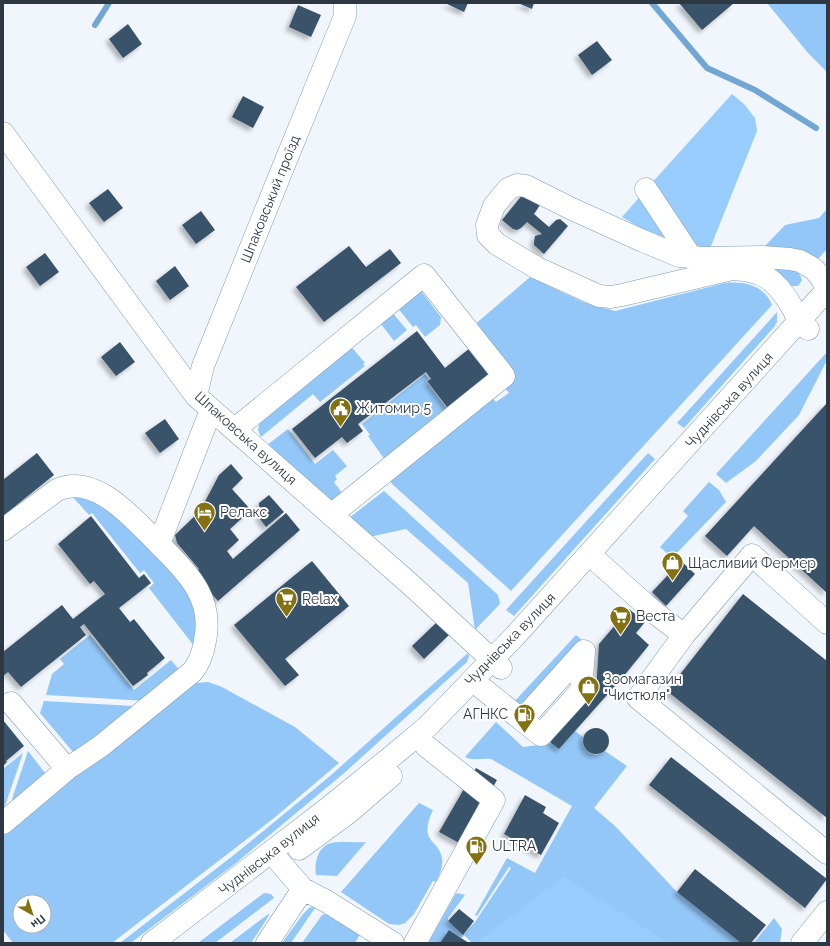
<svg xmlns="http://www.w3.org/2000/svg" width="830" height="946" viewBox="0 0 830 946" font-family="Raleway,sans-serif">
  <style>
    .green { fill: #93c7f8; fill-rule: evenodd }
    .forest { fill: #97ccfd }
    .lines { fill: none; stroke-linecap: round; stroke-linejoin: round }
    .stream { stroke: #72a6d5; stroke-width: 6 }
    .building { fill: #39536a; filter: url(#shadow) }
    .minor-casing { stroke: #809cb6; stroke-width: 23 }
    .major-casing { stroke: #809cb6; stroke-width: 23 }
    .minor { stroke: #fff; stroke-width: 22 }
    .major { stroke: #fff; stroke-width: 22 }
    .labels { text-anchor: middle; stroke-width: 4; stroke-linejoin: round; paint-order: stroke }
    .street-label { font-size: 14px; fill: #2d3843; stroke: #fff }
    .poi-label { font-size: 14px; fill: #2d3843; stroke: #fff; text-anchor: start }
  </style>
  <defs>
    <filter id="shadow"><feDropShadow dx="-3.5" dy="3.5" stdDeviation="2" flood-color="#0004"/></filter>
  </defs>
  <rect width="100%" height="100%" fill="#f0f6fc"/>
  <path class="green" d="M 767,3 L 827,3 L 827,72 L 808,53 Z
    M 827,209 L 827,249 L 818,259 C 796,248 789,247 764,247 L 785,225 L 819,218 Z
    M 781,268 C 790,268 799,269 802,280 L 798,286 L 790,286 L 774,270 Z
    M 530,277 L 583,302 L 615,311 L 725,283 C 744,281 764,285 772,305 L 511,591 L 392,484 L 390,480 L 489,394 L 496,402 L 509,393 L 502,384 L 473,326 Z
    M 421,291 L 441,317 L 440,325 L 425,337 L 416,325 L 413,327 L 397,307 Z
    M 391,311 L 407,330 L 394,341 L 381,324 Z
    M 777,312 L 777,322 L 774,327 L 684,428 L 677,423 Z
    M 349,344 L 365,363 L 363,364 L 365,366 L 320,402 L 313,394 L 261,437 L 258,430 L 260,421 Z
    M 827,352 L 827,360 L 799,415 L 756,461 L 726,483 L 716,474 Z
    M 425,374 L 429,379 L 426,381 L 451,414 L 388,464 L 368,436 L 370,435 L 362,424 Z
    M 288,429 L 315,464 L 333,450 L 347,466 L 335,476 L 337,479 L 334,482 L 345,497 L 335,506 L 267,445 Z
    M 648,453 L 655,459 L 514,616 L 506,610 Z
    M 709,482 L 719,490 L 726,502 L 672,558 L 660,547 L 688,516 L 683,511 Z
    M 384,491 L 498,595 L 500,603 L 499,605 L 475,630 L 468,583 L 406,529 L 369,537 L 349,518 Z
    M 70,494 L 92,500 L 111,507 L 198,598 L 198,651 L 149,588 L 154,583 L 144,570 L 140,573 L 92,513 L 89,515 Z
    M 90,635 L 134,690 L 171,660 L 181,672 L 147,701 L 46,695 L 52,674 L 64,664 L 60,659 Z
    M 576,635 L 583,641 L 522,708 L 512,704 Z
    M 468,653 L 469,656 L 467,662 L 343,774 L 236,863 L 132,942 L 130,943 L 120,943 L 239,851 L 330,776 Z
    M 208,682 L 222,687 L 295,727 L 339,763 L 274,818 L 112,943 L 13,943 L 3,930 L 3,833 L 87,762 L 195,683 ZM 20,902 L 44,902 L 44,926 L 20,926 Z
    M 44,701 L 133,706 L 93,740 L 73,752 L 40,713 Z
    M 496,722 L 523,747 L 552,743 L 559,749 L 575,731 L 583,737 C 581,747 587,754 597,755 L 605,751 L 627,766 L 594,808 L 615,826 L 677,892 L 741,943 L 472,943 L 464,935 L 461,938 L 449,930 L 440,943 L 428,943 L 455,895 L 457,893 L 465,895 L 448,918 L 448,921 L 464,934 L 475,922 L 511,868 L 509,867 L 477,916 L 475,915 L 507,858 L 535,873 L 572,806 L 491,759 C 482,758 472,761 465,757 Z
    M 28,751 L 45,773 L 15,803 L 12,799 Z
    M 23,753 L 5,806 L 3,808 L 3,769 Z
    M 419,803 L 433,810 C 430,817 426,826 428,834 C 429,839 434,843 437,847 C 446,859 442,870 436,882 L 433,881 L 414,914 L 405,923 L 399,925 L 389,924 L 341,892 Z
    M 366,842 L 337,876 L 316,875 C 314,864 317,847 331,843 C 340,841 356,843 366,842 Z
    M 264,893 L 271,894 L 274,898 L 215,943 L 198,943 Z
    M 310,907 L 315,908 L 291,943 L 282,943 L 303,914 Z
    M 270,914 L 251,943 L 230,943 L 267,915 Z
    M 326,914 L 360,934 L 355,943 L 302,943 L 322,915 Z
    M 774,918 L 782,929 L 780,943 L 754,943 Z"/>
  <path class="forest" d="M 732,94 L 744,104 L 755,118 L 757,131 L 709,251 L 699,250 L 650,185 Z
    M 643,193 L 672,246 L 622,217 Z
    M 564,876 L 668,943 L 482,943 L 479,940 Z"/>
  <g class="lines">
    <path class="stream" d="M 652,3 L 707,68 L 755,90 L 816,128
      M 95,25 L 109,3"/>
  </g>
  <path class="building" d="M 445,3 L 468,3 L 464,12 Z
    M 518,3 L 534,3 L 532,9 Z
    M 679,3 L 734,3 L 702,30 Z
    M 298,5 L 321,15 L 311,37 L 289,27 Z
    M 128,24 L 142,44 L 123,58 L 109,39 Z
    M 597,41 L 612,60 L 592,75 L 578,55 Z
    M 243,96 L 264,107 L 253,128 L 232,117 Z
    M 108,189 L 123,208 L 104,222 L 89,203 Z
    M 527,189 L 540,205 L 534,214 L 549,227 L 556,220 L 560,219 L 568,226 L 544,254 L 534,245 L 534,242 L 535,236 L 542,234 L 527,222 L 521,228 L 517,230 L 513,229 L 502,220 Z
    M 201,211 L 215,230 L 196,244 L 182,225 Z
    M 349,246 L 366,267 L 390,249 L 401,263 L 324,322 L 296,287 Z
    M 45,253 L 59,272 L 40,286 L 26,267 Z
    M 175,266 L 189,286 L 170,300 L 156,281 Z
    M 417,331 L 445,368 L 470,348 L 493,377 L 450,411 L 427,381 L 431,379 L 426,372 L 358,424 L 363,431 L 347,443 L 342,437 L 315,458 L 292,429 Z
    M 120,342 L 135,362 L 116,376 L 101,357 Z
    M 827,403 L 827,593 L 754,526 L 727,556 L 705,536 Z
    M 165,419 L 179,439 L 160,453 L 145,433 Z
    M 37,453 L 54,475 L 3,516 L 3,480 Z
    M 231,464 L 243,478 L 232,489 L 251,510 L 230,529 L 239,540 L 227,551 L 233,559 L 286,513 L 300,530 L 218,601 L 194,574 L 199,569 L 177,543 L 175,535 L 200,511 L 219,475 Z
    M 269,495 L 284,512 L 266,527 L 260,519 L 259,503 Z
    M 91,516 L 139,578 L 144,574 L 151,583 L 119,608 L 130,622 L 134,619 L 165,658 L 147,673 L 148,675 L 133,686 L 84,624 L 80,627 L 86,635 L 21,687 L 8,672 L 3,676 L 3,652 L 62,605 L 73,619 L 105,594 L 94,581 L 90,584 L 58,544 Z
    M 312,561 L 349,606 L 285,659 L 299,675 L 285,686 L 234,625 Z
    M 681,561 L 695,574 L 666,606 L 652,592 Z
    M 743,594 L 827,661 L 827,818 L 667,691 Z
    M 629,609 L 645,622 L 636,633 L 649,645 L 623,677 L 559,749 L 550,742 L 596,690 L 599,644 Z
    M 437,622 L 449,635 L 424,659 L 412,646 Z
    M 3,720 L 24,746 L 6,761 L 7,762 L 3,766 Z
    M583 741a13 13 0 1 1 26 0a13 13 0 1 1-26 0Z
    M 671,757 L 827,879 L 805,908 L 649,785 Z
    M 476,768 L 497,780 L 461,844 L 439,832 Z
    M 525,795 L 546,807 L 543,813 L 559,823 L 541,855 L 504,834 Z
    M 695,869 L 766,925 L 751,943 L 741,943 L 677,892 Z
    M 459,909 L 474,921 L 463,935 L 448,921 Z
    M 449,930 L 461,938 L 469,943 L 440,943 Z"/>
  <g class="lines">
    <defs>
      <path id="minor" d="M 3,133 L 196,396 L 410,584 L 501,668
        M 646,189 L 691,257
        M 808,329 C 805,327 801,324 799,321 C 796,317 795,311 792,307 C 776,280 764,270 732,269 L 622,295 L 611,297 L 599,296 L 537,268 L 497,244 L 488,235 L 487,225 L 494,206 L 508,189 L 517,185 L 526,186 L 572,209 L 643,241 L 679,256 L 703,258 L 762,257 L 790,259 L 800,261 L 814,269 L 822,279 L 827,290
        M 196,396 L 203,366 L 282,170 L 345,16 L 345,3
        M 235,429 L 424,275 L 504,376 L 331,515
        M 3,530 L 57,490 C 96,472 134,520 159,544
        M 598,562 L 655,613 L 684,635 L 752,555 L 827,623
        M 684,635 L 638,698 L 827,853
        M 584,651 L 581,691 L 541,735 L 522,720 Z
        M 482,688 L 522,720
        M 11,703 L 67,769
        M 3,823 L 67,769 L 101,746 L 192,672 C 200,663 203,653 205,641 C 214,597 187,573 159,544 L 211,410
        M 271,852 L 303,889 L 326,901 L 393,943
        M 267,943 L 303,889
        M 415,943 L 494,800 L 426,746
        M 802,943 L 827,912"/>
      <path id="major" d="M 299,849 L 348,813 L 391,776
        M 152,943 L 327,809 L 402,748 L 428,726 L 515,636 L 827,290"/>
    </defs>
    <use href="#minor" class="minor-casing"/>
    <use href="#major" class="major-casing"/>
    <use href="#minor" class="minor"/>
    <use href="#major" class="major"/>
  </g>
  <defs>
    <symbol id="civic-pin" viewBox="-11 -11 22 30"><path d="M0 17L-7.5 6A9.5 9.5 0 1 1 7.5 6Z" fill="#847112" stroke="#fff"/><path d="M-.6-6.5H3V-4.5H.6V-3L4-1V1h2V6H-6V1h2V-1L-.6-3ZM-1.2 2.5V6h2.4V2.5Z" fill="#fff"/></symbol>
    <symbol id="hotel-pin" viewBox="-11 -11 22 30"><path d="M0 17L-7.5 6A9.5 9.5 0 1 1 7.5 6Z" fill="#847112" stroke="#fff"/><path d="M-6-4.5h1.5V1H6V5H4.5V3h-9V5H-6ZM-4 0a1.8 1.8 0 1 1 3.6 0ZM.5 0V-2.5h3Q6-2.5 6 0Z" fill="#fff"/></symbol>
    <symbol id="shop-pin" viewBox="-11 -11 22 30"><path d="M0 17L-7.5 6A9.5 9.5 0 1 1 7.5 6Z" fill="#847112" stroke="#fff"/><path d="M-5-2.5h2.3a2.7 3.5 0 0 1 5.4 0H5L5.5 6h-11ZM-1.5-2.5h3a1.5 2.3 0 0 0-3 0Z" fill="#fff"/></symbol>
    <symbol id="supermarket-pin" viewBox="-11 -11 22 30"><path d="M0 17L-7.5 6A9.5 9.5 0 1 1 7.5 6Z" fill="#847112" stroke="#fff"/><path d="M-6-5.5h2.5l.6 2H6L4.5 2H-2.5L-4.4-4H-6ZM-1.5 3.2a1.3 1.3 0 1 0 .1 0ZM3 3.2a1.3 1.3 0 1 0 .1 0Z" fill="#fff"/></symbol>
    <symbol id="fuel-pin" viewBox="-11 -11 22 30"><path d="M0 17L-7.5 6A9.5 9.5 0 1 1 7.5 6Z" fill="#847112" stroke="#fff"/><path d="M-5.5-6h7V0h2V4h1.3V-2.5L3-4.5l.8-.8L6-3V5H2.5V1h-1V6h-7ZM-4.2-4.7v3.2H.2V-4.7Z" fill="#fff"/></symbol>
  </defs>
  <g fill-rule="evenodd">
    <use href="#civic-pin" x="328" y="396" width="25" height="34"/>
    <use href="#hotel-pin" x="192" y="500" width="25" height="34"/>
    <use href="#shop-pin" x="660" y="550" width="25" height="34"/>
    <use href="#supermarket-pin" x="274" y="586" width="25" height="34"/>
    <use href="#supermarket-pin" x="608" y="604" width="25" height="34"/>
    <use href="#shop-pin" x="576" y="674" width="25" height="34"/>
    <use href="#fuel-pin" x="512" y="702" width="25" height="34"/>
    <use href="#fuel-pin" x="464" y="834" width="25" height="34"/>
  </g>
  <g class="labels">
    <g class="street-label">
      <text transform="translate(270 199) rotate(-68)" y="5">Шпаковський проїзд</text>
      <text transform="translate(729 400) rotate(-48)" y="5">Чуднівська вулиця</text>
      <text transform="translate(246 438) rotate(42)" y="5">Шпаковська вулиця</text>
      <text transform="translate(510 639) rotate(-46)" y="5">Чуднівська вулиця</text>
      <text transform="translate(269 854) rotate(-38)" y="5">Чуднівська вулиця</text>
    </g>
    <g class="poi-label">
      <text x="356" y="413">Житомир 5</text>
      <text x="220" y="517">Релакс</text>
      <text x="688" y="568">Щасливий Фермер</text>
      <text x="302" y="604">Relax</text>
      <text x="636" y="621">Веста</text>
      <text x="604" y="684">Зоомагазин<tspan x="604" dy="16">"Чистюля"</tspan></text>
      <text x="508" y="719" text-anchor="end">АГНКС</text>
      <text x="492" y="851">ULTRA</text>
    </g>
  </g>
  <rect width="830" height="946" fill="none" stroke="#2d3843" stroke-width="8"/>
  <g transform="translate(32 914) rotate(141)"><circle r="19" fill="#ffffff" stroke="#abafb4"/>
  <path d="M0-3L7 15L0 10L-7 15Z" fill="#847112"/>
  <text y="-6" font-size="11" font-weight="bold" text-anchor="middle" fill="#2d3843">Пн</text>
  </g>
</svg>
